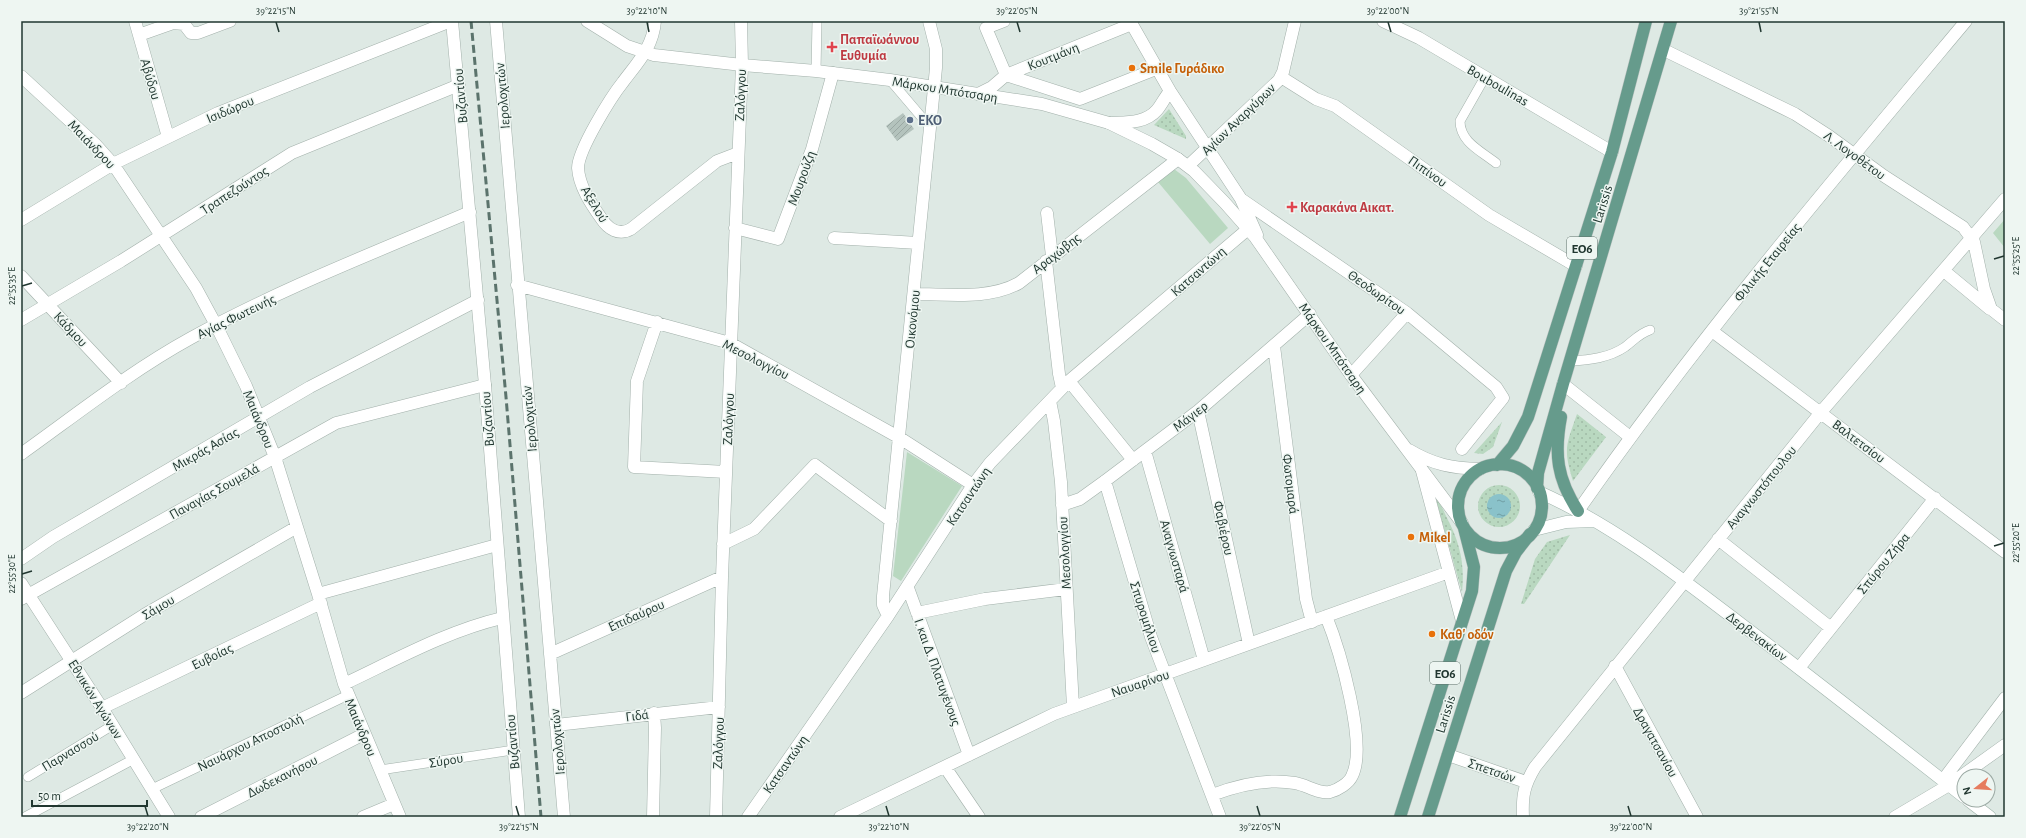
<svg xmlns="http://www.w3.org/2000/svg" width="2026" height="838" viewBox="0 0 2026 838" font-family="'Alegreya Sans',sans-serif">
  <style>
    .grass { fill: url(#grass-dots) }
    .park { fill: #b9d8c0 }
    .water { fill: url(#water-ripples) }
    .building { fill: url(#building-hatch) }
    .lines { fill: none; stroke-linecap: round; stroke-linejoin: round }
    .service-casing { stroke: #a2b0aa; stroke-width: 10 }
    .pedestrian-casing { stroke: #a2b0aa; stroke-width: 13 }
    .minor-casing { stroke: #a2b0aa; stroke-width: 13 }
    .tertiary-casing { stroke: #a2b0aa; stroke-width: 13 }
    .secondary-casing { stroke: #9fb3ab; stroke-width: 13 }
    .primary-casing { stroke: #bcc3c1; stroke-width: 13 }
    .service { stroke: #fff; stroke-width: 9 }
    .pedestrian { stroke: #fff; stroke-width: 12 }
    .minor { stroke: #fff; stroke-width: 12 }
    .tertiary { stroke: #fff; stroke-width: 12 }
    .secondary { stroke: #fff; stroke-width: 12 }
    .primary { stroke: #669b8c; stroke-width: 12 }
    .rail { stroke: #5b736c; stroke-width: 3; stroke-dasharray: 8 4; stroke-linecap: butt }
    .ticks { fill: none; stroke: #213730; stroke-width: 1.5 }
    .health-dot { fill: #e0444e; stroke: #eef6f2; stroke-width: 1.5 }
    .food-dot { fill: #e8710a; stroke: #eef6f2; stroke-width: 1.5 }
    .service-dot { fill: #5c6f8a; stroke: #eef6f2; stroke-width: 1.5 }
    .labels { text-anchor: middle; stroke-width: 3; stroke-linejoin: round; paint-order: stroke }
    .shield { fill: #eef6f2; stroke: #5e706a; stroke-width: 1 }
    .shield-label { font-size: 13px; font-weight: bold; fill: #213730 }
    .health-label { font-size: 14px; font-weight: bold; fill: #be3a42; stroke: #eef6f2; text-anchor: start }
    .street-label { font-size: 14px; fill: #213730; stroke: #eef6f2 }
    .food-label { font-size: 14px; font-weight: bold; fill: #c56008; stroke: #eef6f2; text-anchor: start }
    .service-label { font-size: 14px; font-weight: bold; fill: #4e5e75; stroke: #eef6f2; text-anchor: start }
    .neatline { fill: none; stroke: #213730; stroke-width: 1.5 }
    .ticks-label { font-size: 10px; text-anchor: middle; fill: #213730 }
  </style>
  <defs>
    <pattern id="grass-dots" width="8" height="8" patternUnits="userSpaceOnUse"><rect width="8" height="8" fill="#b9d8c0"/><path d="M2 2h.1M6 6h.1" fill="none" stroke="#9fbaa5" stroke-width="1.8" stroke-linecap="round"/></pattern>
    <pattern id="water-ripples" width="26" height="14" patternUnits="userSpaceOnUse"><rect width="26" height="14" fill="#8ac2ca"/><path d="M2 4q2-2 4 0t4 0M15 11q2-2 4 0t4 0" fill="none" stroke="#709ea4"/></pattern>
    <pattern id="building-hatch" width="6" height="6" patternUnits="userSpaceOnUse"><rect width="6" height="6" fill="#b4c3bd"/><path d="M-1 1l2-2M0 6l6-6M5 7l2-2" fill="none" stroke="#9aa8a3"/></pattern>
  </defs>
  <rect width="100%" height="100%" fill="#dee9e4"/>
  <path class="grass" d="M 1169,109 L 1186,136 L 1186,139 L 1154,125 Z
    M 1577,414 L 1606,437 L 1573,481 C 1563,448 1566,446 1577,414 Z
    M 1502,422 L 1493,447 L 1483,454 L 1474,453 Z
    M1478 506a21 21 0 1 1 42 0a21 21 0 1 1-42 0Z
    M 1436,500 C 1441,503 1444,512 1447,518 C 1460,543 1465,564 1462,592 Z
    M 1570,535 L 1524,604 L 1521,604 L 1535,559 L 1547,542 Z"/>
  <path class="park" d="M 1174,169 L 1186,178 L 1228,228 L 1210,244 L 1158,182 Z
    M 2005,219 L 2005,248 L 1993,233 Z
    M 907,452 L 962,486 L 901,581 L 893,576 Z"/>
  <path class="water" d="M1487 506a12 12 0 1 1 24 0a12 12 0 1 1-24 0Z"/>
  <path class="building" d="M 903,113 L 914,129 L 897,141 L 886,126 Z"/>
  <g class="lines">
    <defs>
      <path id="service" d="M 816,71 L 817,21
        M 1485,77 L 1460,121 C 1460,142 1481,151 1496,163
        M 890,80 L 930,127
        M 1571,361 C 1589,360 1609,358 1625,347 C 1633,341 1640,333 1650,330
        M 380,770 L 513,750
        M 28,777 L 113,725
        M 152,789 L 348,695
        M 25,817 L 134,759"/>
      <path id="pedestrian" d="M 1004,21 L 986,28 L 1006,75 L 1080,99 L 1156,69
        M 978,94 L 992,87 L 1006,75 L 1132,24"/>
      <path id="minor" d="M 135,21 L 168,137
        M 496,21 L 564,817
        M 655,21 C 653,47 638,62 623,82 C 611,97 578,150 578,168 C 579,186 591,204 601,218 C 608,229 619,236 631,229 L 717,161 L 738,153
        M 1130,21 L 1170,91 L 1241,199 L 1257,235
        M 1383,21 L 1419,38 L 1612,152
        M 139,35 L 173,23 L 184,24 L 191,33 L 198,33 L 230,21
        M 1664,50 L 1795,114 L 1829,136 L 1884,176 L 1963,227 L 1974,242 L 1984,289 L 1991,309 L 2005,320
        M 21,76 L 96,145 L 113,164 L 196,288 L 216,325 L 246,386 L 275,457 L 318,594 L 344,684 L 400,817
        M 1281,77 L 1316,99 L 1335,106 L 1489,215 L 1576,266
        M 1109,123 C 1125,122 1145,124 1157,110 C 1162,104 1165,97 1170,91
        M 1188,166 L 1279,80 L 1283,72 L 1295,21
        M 1241,199 L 1407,313 L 1496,387 L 1503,398 L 1462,449
        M 1047,213 L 1052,256
        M 21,220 L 113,164 L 218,113 L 451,21
        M 735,228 L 778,239 L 812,149 L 833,73
        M 834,238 L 918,243
        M 1046,261 L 1059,374 L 1062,388
        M 1944,271 L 1990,309
        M 21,276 L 121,383
        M 517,285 L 730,343 L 900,438 L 973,485
        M 915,294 C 948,294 989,300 1019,283 L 1178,159
        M 21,320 L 121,261 L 292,153 L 459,85
        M 657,322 L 637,381 L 634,467 L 726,472
        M 1712,331 L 2005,552
        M 1274,346 L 1306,599 L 1312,622
        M 1351,375 L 1407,313
        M 1069,381 L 1133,460
        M 1563,384 L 1630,437
        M 1050,401 L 1054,421 L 1061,482 L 1073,707
        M 1198,411 L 1249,644
        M 1145,451 L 1204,660
        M 21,454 C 77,414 131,371 191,338 C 280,289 376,252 470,212
        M 1422,471 L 1462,621
        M 1105,481 L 1151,637 L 1220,817
        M 1062,505 L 1080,499 L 1105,481 L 1198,411 L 1310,314
        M 1718,539 L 1831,628
        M 723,544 L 754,529 L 815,465 L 891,521
        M 21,559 L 53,537 L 310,387 L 478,300
        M 908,588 L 969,755
        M 318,594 L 497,545
        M 21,599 L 336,423 L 485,385
        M 917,613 L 985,599 L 1066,589
        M 888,616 L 883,605 L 883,596 L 936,68 L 936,49 L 929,21
        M 550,654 L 722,577
        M 1615,666 L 1697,817
        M 1799,668 L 1935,498
        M 344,684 C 395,660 447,631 502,618
        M 21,693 L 144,615 L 297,527
        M 102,708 L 321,603
        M 556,725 L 719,707
        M 1448,755 L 1526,782
        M 945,767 L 979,817
        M 1943,780 L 2005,698
        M 1212,795 C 1238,785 1267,778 1295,783 C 1307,785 1318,794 1330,792 C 1338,790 1349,783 1352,776 C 1368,745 1339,648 1326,616
        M 201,817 L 364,734
        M 363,817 L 394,804
        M 653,817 L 655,728 L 654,713
        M 716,817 L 722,577 L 742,65 L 741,21
        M 748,817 L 888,616 L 973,485 L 990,463 L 1069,381 L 1248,229
        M 840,817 L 1054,714 L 1449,572
        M 1523,817 C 1522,796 1524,785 1535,767 L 1821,412 L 2005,199
        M 1895,817 L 1949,785 L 2005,745"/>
      <path id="tertiary" d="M 452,21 L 485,385 L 519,817
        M 587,21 L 627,46 L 654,55 L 742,65 L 816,71 L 890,80 L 1042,104 L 1109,123 L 1152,144 L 1178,159 L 1194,171 L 1225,203 L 1255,237 L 1351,375 L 1462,523
        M 1409,450 C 1434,465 1452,468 1480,469
        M 1578,511 C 1697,340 1832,181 1966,21
        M 21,583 L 102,708 L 169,817"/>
      <path id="secondary" d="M 1539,492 C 1613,525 1677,575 1741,624 C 1816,681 1890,739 1964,797
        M 1534,530 L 1566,522 L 1594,521
        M 1968,800 L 1990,817"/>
      <path id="primary" d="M 1561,417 C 1554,454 1557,479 1578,511
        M1458 506a42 42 0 1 1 84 0a42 42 0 1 1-84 0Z
        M 1497,465 L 1513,446 L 1528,417 L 1612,152 L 1646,21
        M 1537,488 L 1538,473 L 1563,384 L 1671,21
        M 1400,817 L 1472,591 L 1474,567 L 1464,528
        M 1428,817 L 1506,571 L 1516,552 L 1530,534"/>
    </defs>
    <use href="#service" class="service-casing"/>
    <use href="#pedestrian" class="pedestrian-casing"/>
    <use href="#minor" class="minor-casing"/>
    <use href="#tertiary" class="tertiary-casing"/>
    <use href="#secondary" class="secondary-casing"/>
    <use href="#primary" class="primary-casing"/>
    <use href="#service" class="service"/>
    <use href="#pedestrian" class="pedestrian"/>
    <use href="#minor" class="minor"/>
    <use href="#tertiary" class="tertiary"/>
    <use href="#secondary" class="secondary"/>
    <use href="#primary" class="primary"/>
    <path class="rail" d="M 471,21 L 506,397 L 541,817"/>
  </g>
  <path class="ticks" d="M 276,22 L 279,32M 647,22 L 649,32M 1017,22 L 1020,32M 1388,22 L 1391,32M 1759,22 L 1761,32M 1994,259 L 2004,256M 22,286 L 32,283M 1994,546 L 2004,543M 22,574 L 32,571M 145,806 L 148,816M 516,806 L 519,816M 886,806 L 889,816M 1257,806 L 1260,816M 1628,806 L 1631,816"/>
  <g class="health-dot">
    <path d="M830 41h4v4h4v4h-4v4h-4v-4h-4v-4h4z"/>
    <path d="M1290 201h4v4h4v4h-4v4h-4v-4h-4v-4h4z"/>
  </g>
  <g class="food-dot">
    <circle cx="1132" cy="68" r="4"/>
    <circle cx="1411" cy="537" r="4"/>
    <circle cx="1432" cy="634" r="4"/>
  </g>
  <circle class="service-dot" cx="910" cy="120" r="4"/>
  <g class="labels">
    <g class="shield">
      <rect x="1567" y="237" width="30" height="22" rx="3"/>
      <rect x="1430" y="662" width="30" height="22" rx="3"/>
    </g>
    <g class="shield-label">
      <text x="1582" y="253">ΕΟ6</text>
      <text x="1445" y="678">ΕΟ6</text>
    </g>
    <g class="health-label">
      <text x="840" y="44">Παπαϊωάννου<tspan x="840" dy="16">Ευθυμία</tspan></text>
      <text x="1300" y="212">Καρακάνα Αικατ.</text>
    </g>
    <g class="street-label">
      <text transform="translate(1053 56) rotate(-22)" y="5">Κουτμάνη</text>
      <text transform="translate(151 79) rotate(74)" y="5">Αβύδου</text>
      <text transform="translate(1498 85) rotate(30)" y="5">Bouboulinas</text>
      <text transform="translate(945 89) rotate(9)" y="5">Μάρκου Μπότσαρη</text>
      <text transform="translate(740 95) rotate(-88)" y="5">Ζαλόγγου</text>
      <text transform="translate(460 96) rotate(-95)" y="5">Βυζαντίου</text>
      <text transform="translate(502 96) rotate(-95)" y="5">Ιερολοχιτών</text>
      <text transform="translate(230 109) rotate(-23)" y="5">Ισιδώρου</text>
      <text transform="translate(1238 119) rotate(-44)" y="5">Αγίων Αναργύρων</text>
      <text transform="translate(92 144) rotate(46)" y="5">Μαιάνδρου</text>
      <text transform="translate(1855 155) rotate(36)" y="5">Λ. Λογοθέτου</text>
      <text transform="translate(1428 171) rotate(35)" y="5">Πιπίνου</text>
      <text transform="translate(801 178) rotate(-70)" y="5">Μουρούζη</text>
      <text transform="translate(234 190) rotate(-33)" y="5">Τραπεζούντος</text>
      <text transform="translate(595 204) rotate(59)" y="5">Αξελού</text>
      <text transform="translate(1602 204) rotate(-73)" y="5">Larissis</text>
      <text transform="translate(1056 253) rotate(-38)" y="5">Αραχώβης</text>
      <text transform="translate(1767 262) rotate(-51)" y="5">Φιλικής Εταιρείας</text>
      <text transform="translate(1198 271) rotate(-41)" y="5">Κατσαντώνη</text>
      <text transform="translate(1377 292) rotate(35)" y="5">Θεοδωρίτου</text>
      <text transform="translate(236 316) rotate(-26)" y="5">Αγίας Φωτεινής</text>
      <text transform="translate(912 319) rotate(-84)" y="5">Οικονόμου</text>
      <text transform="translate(71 329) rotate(47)" y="5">Κάδμου</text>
      <text transform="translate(1333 348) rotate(55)" y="5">Μάρκου Μπότσαρη</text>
      <text transform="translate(756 359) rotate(27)" y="5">Μεσολογγίου</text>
      <text transform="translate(1190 416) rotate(-38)" y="5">Μάγιερ</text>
      <text transform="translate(259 419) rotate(68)" y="5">Μαιάνδρου</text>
      <text transform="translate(487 419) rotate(-94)" y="5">Βυζαντίου</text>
      <text transform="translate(529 419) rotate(-95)" y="5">Ιερολοχιτών</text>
      <text transform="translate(728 419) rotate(-88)" y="5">Ζαλόγγου</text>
      <text transform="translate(1859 441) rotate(37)" y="5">Βαλτετσίου</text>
      <text transform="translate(205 449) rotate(-30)" y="5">Μικράς Ασίας</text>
      <text transform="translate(1291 484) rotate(83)" y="5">Φωτομαρά</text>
      <text transform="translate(1761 487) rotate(-51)" y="5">Αναγνωστόπουλου</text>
      <text transform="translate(214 491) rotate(-29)" y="5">Παναγίας Σουμελά</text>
      <text transform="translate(968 496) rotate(-56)" y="5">Κατσαντώνη</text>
      <text transform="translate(1224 528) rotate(78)" y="5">Φαβιέρου</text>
      <text transform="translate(1064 553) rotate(-93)" y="5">Μεσολογγίου</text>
      <text transform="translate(1175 556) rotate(74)" y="5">Αναγνωσταρά</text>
      <text transform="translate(1883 563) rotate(-51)" y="5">Σπύρου Ζήρα</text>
      <text transform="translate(158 607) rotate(-31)" y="5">Σάμου</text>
      <text transform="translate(636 615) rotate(-24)" y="5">Επιδαύρου</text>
      <text transform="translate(1146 617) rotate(72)" y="5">Σπυρομήλιου</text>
      <text transform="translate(1757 636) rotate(37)" y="5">Δερβενακίων</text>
      <text transform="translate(212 656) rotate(-26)" y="5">Ευβοίας</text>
      <text transform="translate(938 672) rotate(70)" y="5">Ι. και Δ. Πλατυγένους</text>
      <text transform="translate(1140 683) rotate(-19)" y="5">Ναυαρίνου</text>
      <text transform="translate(96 699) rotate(58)" y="5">Εθνικών Αγώνων</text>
      <text transform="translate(1445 714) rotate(-73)" y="5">Larissis</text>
      <text transform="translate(637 715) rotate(-7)" y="5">Γιδά</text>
      <text transform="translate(361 727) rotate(67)" y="5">Μαιάνδρου</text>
      <text transform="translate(250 742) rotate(-26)" y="5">Ναυάρχου Αποστολή</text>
      <text transform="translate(512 742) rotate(-95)" y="5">Βυζαντίου</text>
      <text transform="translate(557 742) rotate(-95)" y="5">Ιερολοχιτών</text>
      <text transform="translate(1656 742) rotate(61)" y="5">Δραγατσανίου</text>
      <text transform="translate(718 743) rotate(-88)" y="5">Ζαλόγγου</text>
      <text transform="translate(70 751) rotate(-31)" y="5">Παρνασσού</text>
      <text transform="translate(446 760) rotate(-9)" y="5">Σύρου</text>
      <text transform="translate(785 764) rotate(-55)" y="5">Κατσαντώνη</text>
      <text transform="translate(1492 770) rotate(19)" y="5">Σπετσών</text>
      <text transform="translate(282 776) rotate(-27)" y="5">Δωδεκανήσου</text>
    </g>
    <g class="food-label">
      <text x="1140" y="73">Smile Γυράδικο</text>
      <text x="1419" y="542">Mikel</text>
      <text x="1440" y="639">Καθ' οδόν</text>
    </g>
    <g class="service-label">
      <text x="918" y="125">EKO</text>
    </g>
  </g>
  <rect width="2026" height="838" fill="none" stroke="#eef6f2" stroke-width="44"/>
  <g transform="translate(1976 788) rotate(253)"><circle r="19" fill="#eef6f2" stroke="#9caaa4"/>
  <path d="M0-3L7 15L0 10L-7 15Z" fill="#e67c5f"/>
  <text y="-6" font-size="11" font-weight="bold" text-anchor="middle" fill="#213730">N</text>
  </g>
  <path d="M32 800v6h115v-6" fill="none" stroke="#213730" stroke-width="2"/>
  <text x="38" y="800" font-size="12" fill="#213730" stroke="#eef6f2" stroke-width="3" paint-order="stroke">50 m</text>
  <rect x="22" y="22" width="1982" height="794" class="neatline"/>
  <g class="ticks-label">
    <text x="276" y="14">39°22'15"N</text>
    <text x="647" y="14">39°22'10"N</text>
    <text x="1017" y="14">39°22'05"N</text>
    <text x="1388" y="14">39°22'00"N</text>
    <text x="1759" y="14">39°21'55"N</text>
    <text transform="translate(2015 256) rotate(-90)" y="4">22°55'25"E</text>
    <text transform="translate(11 286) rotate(-90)" y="4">22°55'35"E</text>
    <text transform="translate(2015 543) rotate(-90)" y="4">22°55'20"E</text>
    <text transform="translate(11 574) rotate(-90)" y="4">22°55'30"E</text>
    <text x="148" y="830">39°22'20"N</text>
    <text x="519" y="830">39°22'15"N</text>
    <text x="889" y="830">39°22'10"N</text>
    <text x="1260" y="830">39°22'05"N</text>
    <text x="1631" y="830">39°22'00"N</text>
  </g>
</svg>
